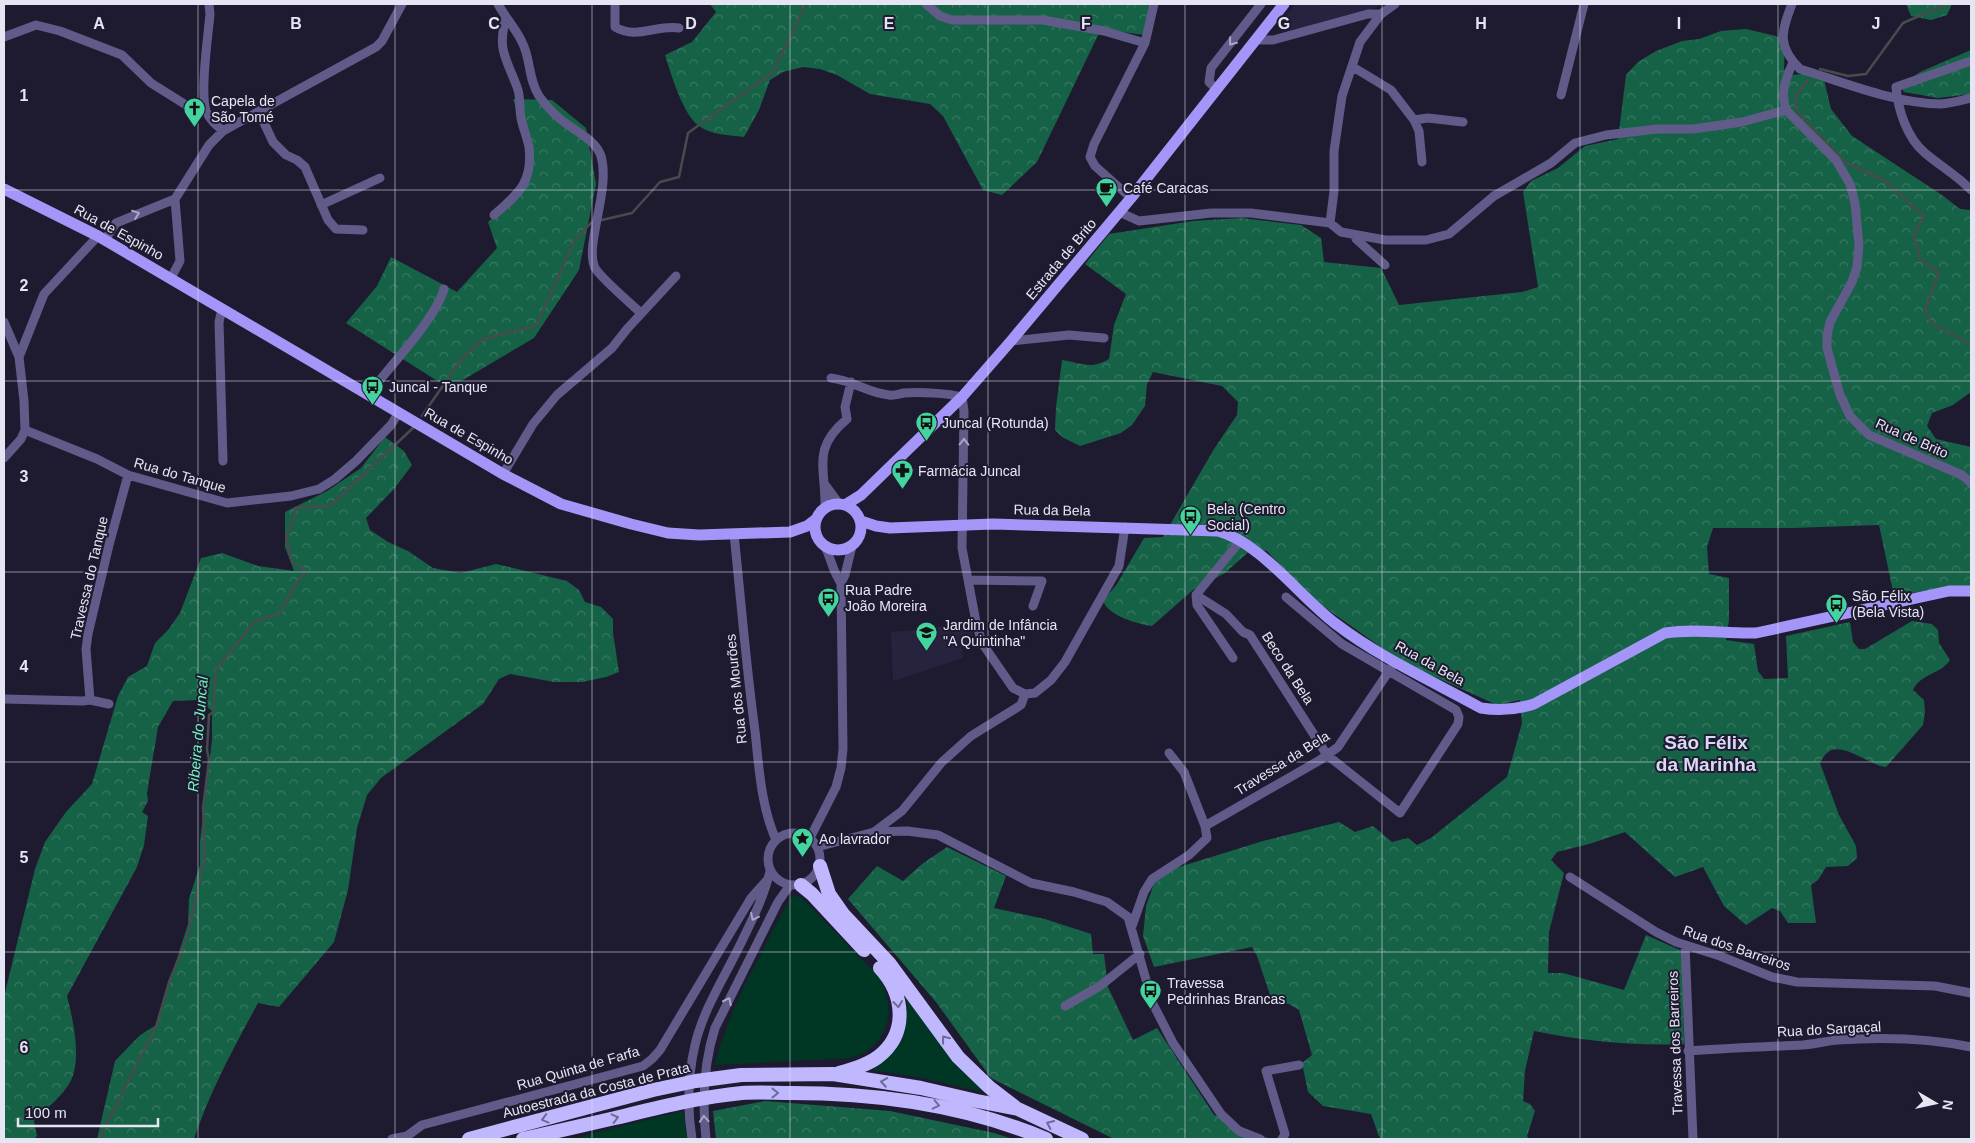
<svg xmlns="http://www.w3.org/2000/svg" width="1975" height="1143" viewBox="0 0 1975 1143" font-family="Helvetica,sans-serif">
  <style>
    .built { fill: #27233f }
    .grass { fill: #003624 }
    .forest { fill: url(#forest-crowns) }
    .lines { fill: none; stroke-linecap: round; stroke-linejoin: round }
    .stream { stroke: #464b4d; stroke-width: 2.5 }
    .minor { stroke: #615b8a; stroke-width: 9 }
    .major { stroke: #a496f9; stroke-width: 11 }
    .highway { stroke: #bfb8fe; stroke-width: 14 }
    .oneway { stroke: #aaa7c4 }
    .oneway2 { stroke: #6e6a97 }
    .grid { fill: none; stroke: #e6e5f4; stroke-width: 1; stroke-opacity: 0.55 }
    .labels { text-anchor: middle; stroke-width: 4; stroke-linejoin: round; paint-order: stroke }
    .poi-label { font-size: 14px; fill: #e6e5f4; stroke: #1e1b30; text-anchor: start }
    .street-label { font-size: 14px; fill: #e6e5f4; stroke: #1e1b30 }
    .water-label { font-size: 15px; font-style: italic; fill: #75f4c0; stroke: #1e1b30 }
    .district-label { font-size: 19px; font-weight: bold; fill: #dad8f5; stroke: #1e1b30 }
    .grid-label { font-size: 16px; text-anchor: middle; font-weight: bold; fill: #e6e5f4; stroke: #1e1b30; stroke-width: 4; stroke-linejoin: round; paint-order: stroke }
  </style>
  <defs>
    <pattern id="forest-crowns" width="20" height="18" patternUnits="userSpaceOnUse" patternTransform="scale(1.25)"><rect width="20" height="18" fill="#166247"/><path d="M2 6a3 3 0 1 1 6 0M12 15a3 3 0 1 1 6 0" fill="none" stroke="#387862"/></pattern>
  </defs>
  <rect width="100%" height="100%" fill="#1e1b30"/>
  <path class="built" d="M 1295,4 L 1325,4 L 1326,6 L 1340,4 L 1382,4 L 1369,12 L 1289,31 L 1282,21 Z
    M 969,622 L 975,642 L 961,646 L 963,658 L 893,681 L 891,632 L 918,630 Z"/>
  <path class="grass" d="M 792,896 L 801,897 C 821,917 841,938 860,958 C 867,965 877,972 881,981 C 897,1013 887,1047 851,1058 L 715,1065 C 724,1027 740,993 759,958 C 769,937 780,916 792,896 Z
    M 898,980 L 983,1087 L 981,1092 L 923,1078 L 867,1069 C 888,1058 901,1046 906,1022 C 907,1014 908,1006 906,998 C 904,992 900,986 898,980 Z
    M 683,1111 L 688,1139 L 575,1139 L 593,1133 Z"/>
  <path class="forest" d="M 710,4 L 1150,4 L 1144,35 L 1101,29 L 1037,162 L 1002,195 L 983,190 L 943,116 L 930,104 L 870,94 L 837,75 L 820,69 L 803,67 L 783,72 L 770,80 L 759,110 L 744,137 C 730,135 711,135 699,126 C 683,115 671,74 665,55 L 692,42 L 716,12 Z
    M 1906,4 L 1952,4 L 1947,15 L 1931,20 L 1911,16 Z
    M 1746,29 L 1776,36 L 1785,41 L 1784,69 L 1791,75 L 1814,73 L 1824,80 L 1831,109 L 1852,136 L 1942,195 L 1960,209 L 1971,210 L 1971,392 L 1953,405 L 1932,413 L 1927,426 L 1936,439 L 1971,447 L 1971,587 L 1936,589 L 1894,596 L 1879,525 L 1792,528 L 1713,528 L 1707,547 L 1709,574 L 1729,578 L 1729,620 L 1726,640 L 1754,644 L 1758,671 L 1764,679 L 1788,678 L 1786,636 L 1850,622 L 1853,642 L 1859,649 L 1865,649 L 1912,621 L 1932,624 L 1938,630 L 1939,643 L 1950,660 C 1941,674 1920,674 1913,690 L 1924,700 L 1925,712 L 1923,725 L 1886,767 C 1870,766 1841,740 1827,753 C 1824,755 1822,760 1820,763 L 1839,815 L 1856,846 L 1857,858 L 1848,866 L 1826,867 L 1818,880 L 1811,885 L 1816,923 L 1788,923 L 1780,911 L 1772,908 L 1746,925 L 1724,906 L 1703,867 L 1675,877 L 1625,832 L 1589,844 L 1557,852 L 1551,860 L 1564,873 L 1549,932 L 1548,973 L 1563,973 L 1624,990 L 1646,935 L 1682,951 L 1684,1044 C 1633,1046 1584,1041 1534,1031 L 1525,1071 L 1523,1101 L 1530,1104 L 1535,1111 L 1527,1136 L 1529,1139 L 1380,1139 L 1371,1114 L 1323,1106 L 1308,1092 L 1302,1063 L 1312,1055 L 1299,1010 L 1289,1004 L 1272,1001 L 1257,956 L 1252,947 L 1154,967 L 1143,936 L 1146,906 L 1156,878 L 1176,868 L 1263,841 L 1339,822 L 1355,832 L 1373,826 L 1392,842 L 1408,838 L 1417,845 L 1431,838 L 1507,777 L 1522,723 L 1520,700 L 1497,705 L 1402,662 L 1310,597 L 1267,551 L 1253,548 L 1225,573 L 1193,590 L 1152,626 C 1137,624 1109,616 1103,601 L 1117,584 L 1144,538 L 1163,537 L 1214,449 L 1237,415 L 1238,402 L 1222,386 L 1153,372 L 1147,384 L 1145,406 L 1132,425 L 1121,433 L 1080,446 L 1062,437 L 1055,430 L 1056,407 L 1062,360 C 1082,363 1090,370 1109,359 L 1114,325 L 1126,294 L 1085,264 L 1109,234 L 1193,221 L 1241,218 L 1301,225 L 1321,238 L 1324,262 L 1381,268 L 1399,305 L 1522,292 L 1538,287 L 1523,192 L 1531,181 L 1558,168 L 1585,146 L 1618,139 L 1626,75 L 1638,62 L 1656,51 L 1682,41 L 1699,39 L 1721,31 Z
    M 1971,50 L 1971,94 L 1938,98 L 1904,92 L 1900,86 L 1920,72 Z
    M 513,99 L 552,100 L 586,128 L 596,184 L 579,270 L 534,338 L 461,381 L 439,382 L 346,323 L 377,286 L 391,257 L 457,292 L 497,248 L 488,222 C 498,213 513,204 520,193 C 537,167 521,126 513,99 Z
    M 385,437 L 404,451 L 412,465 L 394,489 L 366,518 L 370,530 L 388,542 L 408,551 L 433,568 L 461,573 L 496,564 L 567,581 L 579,590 L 585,602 L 601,607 L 613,619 L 613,633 L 619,672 L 606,677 L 582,682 L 554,682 L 510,674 L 499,679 L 483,704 L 381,778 L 367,795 L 357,828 L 348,890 L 334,942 L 279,1007 L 258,1003 C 234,1047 210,1091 194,1139 L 97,1139 L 115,1061 L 139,1036 L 156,1025 L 188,924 L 189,899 L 200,865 L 200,841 L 212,740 L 212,711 L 199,700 L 173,701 L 158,727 L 147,793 L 148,801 L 142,812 L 148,816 L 144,845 L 137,867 L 67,996 C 73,1020 84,1065 67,1087 C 59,1099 44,1110 34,1121 L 37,1136 L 34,1139 L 4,1139 L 4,997 L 35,869 L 45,842 L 66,812 L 92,784 L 118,696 L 128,677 L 147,666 L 155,643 L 168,630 L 180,613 L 201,558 L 222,553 L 258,566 L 294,571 L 285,547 L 285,512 L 327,491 L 361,468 Z
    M 947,847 L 1006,876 L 994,908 L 1045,919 L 1091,934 L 1093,954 L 1104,954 L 1108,987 L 1133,1040 L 1157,1028 L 1214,1115 L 1270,1139 L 1114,1139 L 991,1078 L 936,1002 L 848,899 L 877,866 L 903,881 L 922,864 Z
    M 765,1101 L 890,1111 L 994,1133 L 1013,1139 L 716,1139 L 713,1111 Z"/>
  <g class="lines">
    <path class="stream" d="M 1820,69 L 1848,76 L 1866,74 L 1903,23 L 1947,4
      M 1808,80 L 1796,95 L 1796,109 L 1815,131 L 1845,162 L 1885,181 L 1924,216 L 1914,235 L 1920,259 L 1939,273 L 1925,309 L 1931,323 L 1971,344
      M 602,220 L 632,213 L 660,182 L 679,177 L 688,133 L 773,72 L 805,6 L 802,4
      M 422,416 L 462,358 L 483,339 L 536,326 L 575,240 L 592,222
      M 99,1139 L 156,1027 L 169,982 L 187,938 L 205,856 L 203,808 L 209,760 L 207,750 L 209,715 L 213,712 L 216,670 L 254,622 L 280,613 L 294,586 L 305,572 L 304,569 L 292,562 C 290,554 286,542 287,534 C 290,524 297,519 295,508 L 330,506 L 413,428"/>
    <path class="minor" d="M 209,4 L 210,14 C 208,36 200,92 206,111 C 209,119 216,125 223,131
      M 498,4 C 505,17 516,29 522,42 C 531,59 528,79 539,96 C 544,103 552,112 559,118 C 572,130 595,138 601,156 C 611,190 584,245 595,268 C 601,278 630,303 641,313
      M 615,4 L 615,27 C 636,40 658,24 679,28
      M 926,4 L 940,16 L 952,20 L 1043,20 L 1104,31 L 1145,43
      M 1792,4 C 1781,32 1777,46 1800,69 C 1843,82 1896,104 1941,104 C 1951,103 1962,100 1971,98
      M 4,37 L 36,25 L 60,31 L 122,55 L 151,83 L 194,110 L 206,111
      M 1256,40 L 1273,40 L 1368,14 L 1381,14
      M 1971,61 L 1896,87 C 1898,110 1907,138 1925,153 C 1940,166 1957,175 1971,190
      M 1793,62 C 1786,79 1780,91 1786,110 L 1836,160 L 1850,184 L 1855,203 L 1859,245 L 1857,267 L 1852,282 L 1830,322 L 1827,336 L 1827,348 L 1840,395 L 1850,416 L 1869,435 L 1962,475 L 1971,483
      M 1353,67 L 1391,90 L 1414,120 L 1419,131 L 1422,162
      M 1217,89 L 1209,82 L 1211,68 L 1261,4
      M 1561,95 L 1584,4
      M 259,112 L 273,142 L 286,155 L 297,160 L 305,167 L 328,220 L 336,229 L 363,230
      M 1414,120 L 1428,118 L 1463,122
      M 1131,198 L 1095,166 L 1090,157 L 1094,144 L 1145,43 L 1154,4
      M 321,205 L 380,178
      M 1119,212 L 1139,221 L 1211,213 L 1251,213 L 1330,223 L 1341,232 L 1385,240 L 1426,240 L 1449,234 L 1494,196 L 1551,163 L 1575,143 L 1606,135 L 1657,129 L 1693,129 L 1742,122 L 1786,110
      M 494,215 C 518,194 533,183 529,147 C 527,137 523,128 521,118 C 519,108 521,96 517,87 C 506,57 497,51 506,17
      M 1330,223 L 1334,191 L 1334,151 L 1342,96 L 1360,42 L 1381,14 L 1395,4
      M 1355,235 L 1356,239 L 1385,265
      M 105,240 L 116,223 L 175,199 L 209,145 L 223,131 L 376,47 L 382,41 L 402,4
      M 171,278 L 180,261 L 175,199
      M 222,309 L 219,322 L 223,461
      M 4,322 L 19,357
      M 1011,341 L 1069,335 L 1104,338
      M 831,378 C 854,381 868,393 889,395 C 894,396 899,394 904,393 C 920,392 948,393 962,397 L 964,411 L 962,548 L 976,622 L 982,643 L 1013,688 L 1025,694 L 1035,693 L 1051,680 L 1065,662 L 1119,566 L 1125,527
      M 368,394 C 389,368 436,318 444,289
      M 25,430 L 97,459 L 128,475 L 227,503 L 291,496 L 319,489 L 335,479 L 356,461 L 391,425 L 399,412
      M 4,458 L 21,439 L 25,430 L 24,401 L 19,357 L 44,294 L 98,236
      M 503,474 L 533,424 L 557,395 L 612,348 L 627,329 L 676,276
      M 826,486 L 839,504
      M 825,508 C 826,468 811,449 847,419 L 845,407 L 851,382
      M 734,534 C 741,600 746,666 755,731 C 759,768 761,806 776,840
      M 825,546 C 831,559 833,572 841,583
      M 968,580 L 1042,581 L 1033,606
      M 1196,595 L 1226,614 L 1243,632 L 1250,635 L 1327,755 L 1400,813 L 1458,724 L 1459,717 L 1456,710 L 1342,644 L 1286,597
      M 1196,595 L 1197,605 L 1233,658
      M 1196,595 L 1241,540
      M 4,699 L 83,701 L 90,700
      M 109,704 L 90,700 L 86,649 L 88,634 L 109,545 L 128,475
      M 1205,826 L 1320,760 L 1338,747 L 1391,668
      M 874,832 L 902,811 L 942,762 L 971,736 L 1021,705 L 1025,694
      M768 859a26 26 0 1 1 52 0a26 26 0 1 1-52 0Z
      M 810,838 L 836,787 L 841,768 L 843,749 L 841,583 L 845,575 L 852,546
      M 817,847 L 874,832 L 907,831 L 938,835 L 1031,883 L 1074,892 L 1107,902 L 1128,917 L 1153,1004 L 1173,1043 L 1221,1114 L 1239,1131 L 1260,1139
      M 1570,877 L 1656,932 L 1676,942 L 1720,956 L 1772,977 L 1797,982 L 1935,986 L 1971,993
      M 1132,926 L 1144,892 L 1152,879 L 1189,855 L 1207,838 L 1205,826 L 1184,772 L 1169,753
      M 1685,945 L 1693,1139
      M 1065,1006 L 1100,986 L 1140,954
      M 1688,1051 C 1727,1048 1765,1047 1803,1045 C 1815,1044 1826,1041 1838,1040 C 1882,1037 1928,1038 1971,1047
      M 392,1139 L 407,1136 L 422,1125 L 643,1066 L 652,1059 L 660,1050 L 751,898 L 768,879
      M 692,1139 C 687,1108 688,1075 695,1045 C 703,1010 725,976 740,945 C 752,920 764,897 770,871
      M 706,1139 C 702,1101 703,1065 715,1028 L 778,902 L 790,885
      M 1282,1139 L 1285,1134 L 1266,1071 L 1299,1065"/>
    <path class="major" d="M 4,189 L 98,236 L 503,474 L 561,504 L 631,524 L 668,533 L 699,535 L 790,532 L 807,526 L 816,519
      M815 527a23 23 0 1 1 46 0a23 23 0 1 1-46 0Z
      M 845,505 L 861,495 L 962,397 L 1011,341 L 1131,198 L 1284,4
      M 861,521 L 876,526 L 890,528 L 993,524 L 1218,531 C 1260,542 1301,598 1336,624 C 1379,657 1434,682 1481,708 C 1500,711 1515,710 1534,704 L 1665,633 C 1696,628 1725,634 1756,633 L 1949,591 L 1971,591"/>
    <path class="highway" d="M 820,866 L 829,894 L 843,914 L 889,963 L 958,1057 L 989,1087 L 1015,1107
      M 801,885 L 812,894 L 864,950
      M 839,1073 C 853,1069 867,1065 878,1057 C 909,1033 904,994 880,968
      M 469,1139 L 653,1090 L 696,1081 L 741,1075 L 833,1074 L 921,1088 L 977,1101 L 1018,1109 L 1082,1139
      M 523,1139 C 554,1132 585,1125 615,1118 C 657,1108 699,1097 742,1093 C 758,1092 775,1093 791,1093 C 879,1093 965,1105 1046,1139"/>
  </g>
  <defs><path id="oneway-chevron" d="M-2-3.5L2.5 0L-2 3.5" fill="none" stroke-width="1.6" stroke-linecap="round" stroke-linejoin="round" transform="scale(1.25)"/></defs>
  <g class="oneway">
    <use href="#oneway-chevron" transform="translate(1232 42) rotate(129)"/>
    <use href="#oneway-chevron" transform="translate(136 214) rotate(-21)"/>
    <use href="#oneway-chevron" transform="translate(964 442) rotate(-89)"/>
    <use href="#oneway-chevron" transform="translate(754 917) rotate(116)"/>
    <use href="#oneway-chevron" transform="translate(728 1001) rotate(-63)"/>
    <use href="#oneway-chevron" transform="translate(704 1119) rotate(-94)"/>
  </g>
  <g class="oneway2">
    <use href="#oneway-chevron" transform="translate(898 1004) rotate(84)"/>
    <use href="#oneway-chevron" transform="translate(945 1039) rotate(-128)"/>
    <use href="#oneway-chevron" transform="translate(884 1082) rotate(-171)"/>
    <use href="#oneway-chevron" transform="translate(775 1093)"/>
    <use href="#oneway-chevron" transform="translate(936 1105) rotate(13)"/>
    <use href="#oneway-chevron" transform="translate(615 1118) rotate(-14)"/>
    <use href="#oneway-chevron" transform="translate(545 1119) rotate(165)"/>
    <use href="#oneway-chevron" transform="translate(1050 1124) rotate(-155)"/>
  </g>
  <path class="grid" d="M 198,4 L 198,1139M 395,4 L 395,1139M 592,4 L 592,1139M 790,4 L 790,1139M 988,4 L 988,1139M 1185,4 L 1185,1139M 1382,4 L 1382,1139M 1580,4 L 1580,1139M 1778,4 L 1778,1139M 4,190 L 1971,190M 4,381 L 1971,381M 4,572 L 1971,572M 4,762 L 1971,762M 4,952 L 1971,952"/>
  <defs>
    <symbol id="church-pin" viewBox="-11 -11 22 30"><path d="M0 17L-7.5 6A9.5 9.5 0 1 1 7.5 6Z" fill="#44d4a0" stroke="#1e1b30"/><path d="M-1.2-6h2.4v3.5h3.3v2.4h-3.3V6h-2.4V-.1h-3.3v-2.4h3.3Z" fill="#111"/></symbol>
    <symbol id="cafe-pin" viewBox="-11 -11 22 30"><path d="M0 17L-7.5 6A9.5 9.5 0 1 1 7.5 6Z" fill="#44d4a0" stroke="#1e1b30"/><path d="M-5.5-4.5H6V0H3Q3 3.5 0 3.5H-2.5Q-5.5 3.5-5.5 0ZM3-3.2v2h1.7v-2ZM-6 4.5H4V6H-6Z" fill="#111"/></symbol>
    <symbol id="bus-pin" viewBox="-11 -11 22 30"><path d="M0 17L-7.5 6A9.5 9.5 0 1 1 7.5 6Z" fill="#44d4a0" stroke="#1e1b30"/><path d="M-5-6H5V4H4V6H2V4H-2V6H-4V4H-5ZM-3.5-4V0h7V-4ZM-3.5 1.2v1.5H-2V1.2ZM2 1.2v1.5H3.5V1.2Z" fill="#111"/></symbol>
    <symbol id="pharmacy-pin" viewBox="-11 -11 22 30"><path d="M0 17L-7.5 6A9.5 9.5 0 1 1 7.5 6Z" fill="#44d4a0" stroke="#1e1b30"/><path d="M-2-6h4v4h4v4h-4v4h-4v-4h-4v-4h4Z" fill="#111"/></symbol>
    <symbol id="school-pin" viewBox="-11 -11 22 30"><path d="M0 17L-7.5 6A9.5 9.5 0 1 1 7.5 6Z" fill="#44d4a0" stroke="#1e1b30"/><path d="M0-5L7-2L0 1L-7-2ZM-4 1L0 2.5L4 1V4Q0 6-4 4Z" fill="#111"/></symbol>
    <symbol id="sight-pin" viewBox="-11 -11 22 30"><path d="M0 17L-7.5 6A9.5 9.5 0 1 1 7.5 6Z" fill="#44d4a0" stroke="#1e1b30"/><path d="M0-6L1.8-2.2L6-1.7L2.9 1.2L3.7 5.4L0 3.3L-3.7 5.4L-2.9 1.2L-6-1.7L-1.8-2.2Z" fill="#111"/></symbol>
  </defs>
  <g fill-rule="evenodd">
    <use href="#church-pin" x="182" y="96" width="25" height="34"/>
    <use href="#cafe-pin" x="1094" y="176" width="25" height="34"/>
    <use href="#bus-pin" x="360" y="374" width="25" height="34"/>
    <use href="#bus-pin" x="914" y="410" width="25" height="34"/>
    <use href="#pharmacy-pin" x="890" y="458" width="25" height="34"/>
    <use href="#bus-pin" x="1178" y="504" width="25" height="34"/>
    <use href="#bus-pin" x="816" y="586" width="25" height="34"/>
    <use href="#bus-pin" x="1824" y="592" width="25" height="34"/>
    <use href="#school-pin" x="914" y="620" width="25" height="34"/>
    <use href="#sight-pin" x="790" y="826" width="25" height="34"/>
    <use href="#bus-pin" x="1138" y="978" width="25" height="34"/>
  </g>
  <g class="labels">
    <g class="poi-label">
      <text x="211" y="106">Capela de<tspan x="211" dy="16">São Tomé</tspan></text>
      <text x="1123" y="193">Café Caracas</text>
      <text x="389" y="392">Juncal - Tanque</text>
      <text x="942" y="428">Juncal (Rotunda)</text>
      <text x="918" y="476">Farmácia Juncal</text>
      <text x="1207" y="514">Bela (Centro<tspan x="1207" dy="16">Social)</tspan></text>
      <text x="845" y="595">Rua Padre<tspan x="845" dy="16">João Moreira</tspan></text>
      <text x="1852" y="601">São Félix<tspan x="1852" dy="16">(Bela Vista)</tspan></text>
      <text x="943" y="630">Jardim de Infância<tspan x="943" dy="16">"A Quintinha"</tspan></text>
      <text x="819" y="844">Ao lavrador</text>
      <text x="1167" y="988">Travessa<tspan x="1167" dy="16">Pedrinhas Brancas</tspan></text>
    </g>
    <g class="street-label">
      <text transform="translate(119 232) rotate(29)" y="5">Rua de Espinho</text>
      <text transform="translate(1061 259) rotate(-50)" y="5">Estrada de Brito</text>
      <text transform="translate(469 436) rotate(30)" y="5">Rua de Espinho</text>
      <text transform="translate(1912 438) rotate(24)" y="5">Rua de Brito</text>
      <text transform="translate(180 475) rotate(16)" y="5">Rua do Tanque</text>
      <text transform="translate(1052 510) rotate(1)" y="5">Rua da Bela</text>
      <text transform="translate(89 578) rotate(-77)" y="5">Travessa do Tanque</text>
      <text transform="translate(1430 663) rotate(29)" y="5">Rua da Bela</text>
      <text transform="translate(1288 668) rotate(57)" y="5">Beco da Bela</text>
      <text transform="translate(736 689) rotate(-96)" y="5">Rua dos Mourões</text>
      <text transform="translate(1282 763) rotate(-32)" y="5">Travessa da Bela</text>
      <text transform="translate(1737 948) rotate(19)" y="5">Rua dos Barreiros</text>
      <text transform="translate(1829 1029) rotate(-3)" y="5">Rua do Sargaçal</text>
      <text transform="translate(1675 1043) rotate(-92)" y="5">Travessa dos Barreiros</text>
      <text transform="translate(578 1068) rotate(-16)" y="5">Rua Quinta de Farfa</text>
      <text transform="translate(596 1090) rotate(-14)" y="5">Autoestrada da Costa de Prata</text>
    </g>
    <g class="water-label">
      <text transform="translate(198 734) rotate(-85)" y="5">Ribeira do Juncal</text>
    </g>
    <g class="district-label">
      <text x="1706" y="749">São Félix<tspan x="1706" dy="22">da Marinha</tspan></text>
    </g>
  </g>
  <g class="grid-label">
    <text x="99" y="29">A</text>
    <text x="296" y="29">B</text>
    <text x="494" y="29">C</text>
    <text x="691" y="29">D</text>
    <text x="889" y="29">E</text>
    <text x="1086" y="29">F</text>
    <text x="1284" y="29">G</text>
    <text x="1481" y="29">H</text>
    <text x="1679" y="29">I</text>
    <text x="1876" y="29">J</text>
    <text x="24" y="101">1</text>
    <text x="24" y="291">2</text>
    <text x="24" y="482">3</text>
    <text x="24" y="672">4</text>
    <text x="24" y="863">5</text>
    <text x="24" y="1053">6</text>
  </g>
  <rect width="1975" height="1143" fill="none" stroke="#e6e5f4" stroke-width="10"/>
  <g transform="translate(1935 1103) rotate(99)" stroke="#1e1b30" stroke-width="4" paint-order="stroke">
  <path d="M0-4L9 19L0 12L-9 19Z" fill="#e6e5f4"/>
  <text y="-8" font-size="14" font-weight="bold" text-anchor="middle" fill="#e6e5f4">N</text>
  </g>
  <path d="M18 1118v8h140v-8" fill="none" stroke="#e6e5f4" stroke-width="2.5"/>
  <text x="25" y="1118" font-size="15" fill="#e6e5f4" stroke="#1e1b30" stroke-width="4" paint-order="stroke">100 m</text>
</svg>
